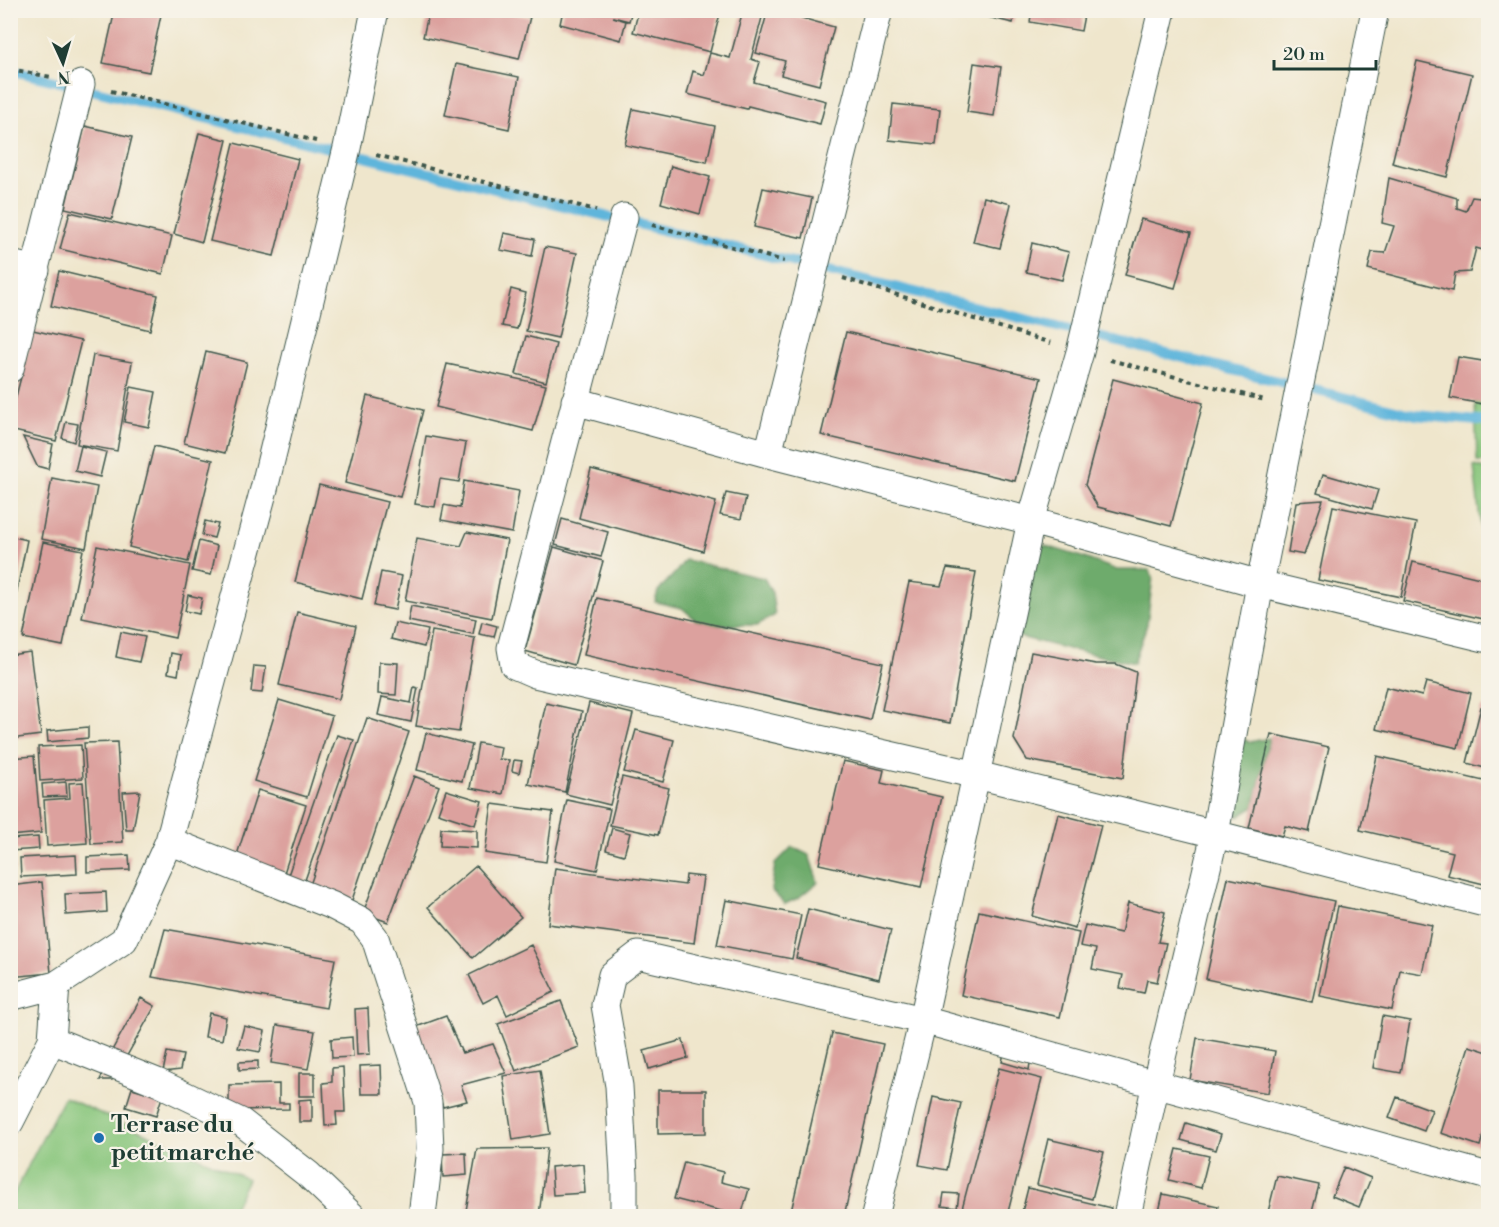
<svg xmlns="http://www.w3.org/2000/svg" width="1499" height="1227" viewBox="0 0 1499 1227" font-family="'Libre Bodoni',serif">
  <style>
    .green { fill: #89c67d; stroke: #548258; stroke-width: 1.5 }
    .forest { fill: #6eab6c; stroke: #467450; stroke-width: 1.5 }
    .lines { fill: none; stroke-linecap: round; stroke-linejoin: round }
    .stream { stroke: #5eb5db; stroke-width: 10 }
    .building { fill: #dca19e }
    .minor-casing { stroke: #3e564b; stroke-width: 29 }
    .path { stroke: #3e564b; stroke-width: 4; stroke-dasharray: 4.5 4.5; stroke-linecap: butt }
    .minor { stroke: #fff; stroke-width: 27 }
    .poi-dot { fill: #1f6fb2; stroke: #f7f3e8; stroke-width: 2 }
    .labels { text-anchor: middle; stroke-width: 4.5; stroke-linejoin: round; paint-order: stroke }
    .poi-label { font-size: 24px; font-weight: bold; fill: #1f3d34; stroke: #f7f3e8; text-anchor: start }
  </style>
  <rect width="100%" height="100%" fill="#f7f3e8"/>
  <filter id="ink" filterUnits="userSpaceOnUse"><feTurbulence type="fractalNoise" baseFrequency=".0167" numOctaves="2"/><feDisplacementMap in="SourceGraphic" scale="12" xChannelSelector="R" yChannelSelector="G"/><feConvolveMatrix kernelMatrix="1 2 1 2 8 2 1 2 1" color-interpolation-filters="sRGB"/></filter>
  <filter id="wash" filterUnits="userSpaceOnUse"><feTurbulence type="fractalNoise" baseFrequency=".008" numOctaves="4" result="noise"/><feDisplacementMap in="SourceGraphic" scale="24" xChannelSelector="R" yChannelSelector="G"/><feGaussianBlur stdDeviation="1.35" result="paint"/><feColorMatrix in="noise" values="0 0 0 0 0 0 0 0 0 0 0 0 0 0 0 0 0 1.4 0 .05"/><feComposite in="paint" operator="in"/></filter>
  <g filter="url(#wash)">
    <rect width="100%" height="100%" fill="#efe6cc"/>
    <path class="green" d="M 1475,400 L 1488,401 L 1488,462 L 1477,462 Z
      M 1474,466 L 1488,470 L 1488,557 L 1484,557 Z
      M 64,1097 L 248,1179 L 230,1216 L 11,1216 L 11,1199 Z"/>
    <path class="forest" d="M 1033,542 L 1079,556 L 1117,570 L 1149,570 L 1153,577 L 1147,624 L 1134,663 L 1072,650 L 1007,634 Z
      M 685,560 C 712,565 737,573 764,578 L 772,593 L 775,615 L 757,625 L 715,625 L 696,620 L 682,608 L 655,602 L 658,591 L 676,572 Z
      M 1240,738 L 1250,742 L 1269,738 L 1254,807 L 1238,817 L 1235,803 Z
      M 792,847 L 809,855 L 818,882 L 798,898 L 785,904 L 771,890 L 775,864 Z"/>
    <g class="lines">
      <path class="stream" d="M 10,70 L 1416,415 L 1488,422"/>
    </g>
    <g id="blocks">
      <path class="building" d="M 115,10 L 162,10 L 149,72 L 103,63 Z
        M 429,10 L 513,10 L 513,14 L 530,17 L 519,59 L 423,37 Z
        M 563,10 L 632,10 L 629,21 L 613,17 L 626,21 L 621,40 L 560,24 Z
        M 639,10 L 721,10 L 710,52 L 633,32 Z
        M 743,10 L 764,10 L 751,59 L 760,62 L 754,82 L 826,101 L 820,124 L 748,106 L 747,109 L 687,94 L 693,71 L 704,75 L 710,53 L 730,58 Z
        M 768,10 L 773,10 L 834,27 L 819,85 L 781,75 L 785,61 L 756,53 Z
        M 915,10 L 948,10 L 945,19 Z
        M 971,10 L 1016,10 L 1013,23 L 970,13 Z
        M 1032,10 L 1085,10 L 1081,31 L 1030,22 Z
        M 1417,61 L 1472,74 L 1447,177 L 1392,163 Z
        M 974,63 L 1001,67 L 994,116 L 967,112 Z
        M 456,64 L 519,77 L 509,129 L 445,115 Z
        M 893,104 L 940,109 L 936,145 L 889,140 Z
        M 633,109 L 715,126 L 707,162 L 625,145 Z
        M 85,126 L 132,137 L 112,219 L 65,208 Z
        M 199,133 L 227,140 L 202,242 L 174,234 Z
        M 234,143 L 298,159 L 274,256 L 210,241 Z
        M 671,166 L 710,177 L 700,214 L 661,203 Z
        M 1389,178 L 1457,198 L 1457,208 L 1466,211 L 1472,197 L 1488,199 L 1488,236 L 1486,251 L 1476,248 L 1470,272 L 1455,273 L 1452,291 L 1368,269 L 1372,252 L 1385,253 L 1394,226 L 1382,223 Z
        M 763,188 L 812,198 L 803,238 L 754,227 Z
        M 984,197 L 1011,204 L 1000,248 L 973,242 Z
        M 70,212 L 172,236 L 163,274 L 60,249 Z
        M 1141,219 L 1191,233 L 1175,288 L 1125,275 Z
        M 504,233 L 535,239 L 532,256 L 500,250 Z
        M 1032,243 L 1069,252 L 1062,280 L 1026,272 Z
        M 545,247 L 577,253 L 558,338 L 526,331 Z
        M 59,271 L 158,295 L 150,330 L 51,306 Z
        M 511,289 L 526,293 L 517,329 L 502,326 Z
        M 33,330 L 81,341 L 56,441 L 10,430 L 10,420 Z
        M 846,332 L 1041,378 L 1015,481 L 821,435 Z
        M 526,336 L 556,344 L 546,382 L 516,374 Z
        M 206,352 L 247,362 L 225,453 L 184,443 Z
        M 93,355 L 132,362 L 117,451 L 77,444 Z
        M 1458,357 L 1488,362 L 1488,405 L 1450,398 Z
        M 447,364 L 546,385 L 533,431 L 436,407 Z
        M 1113,379 L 1203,403 L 1171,526 L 1098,507 L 1085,485 Z
        M 131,387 L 156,392 L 149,427 L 124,422 Z
        M 367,396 L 423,410 L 400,497 L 345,483 Z
        M 66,422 L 78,424 L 74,442 L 62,438 Z
        M 426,436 L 466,443 L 459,482 L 440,479 L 435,507 L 415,504 Z
        M 23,437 L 53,444 L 48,469 L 37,466 Z
        M 81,446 L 106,452 L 100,477 L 75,471 Z
        M 154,446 L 213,460 L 188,562 L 129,547 Z
        M 591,469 L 716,502 L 703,551 L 579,518 Z
        M 1323,474 L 1378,490 L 1372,509 L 1317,493 Z
        M 52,478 L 97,487 L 86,548 L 41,539 Z
        M 464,481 L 519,491 L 512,533 L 441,520 L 444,505 L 460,508 Z
        M 319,485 L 387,502 L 362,599 L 295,582 Z
        M 726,493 L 746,497 L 741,519 L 720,515 Z
        M 1323,500 L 1304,555 L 1288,552 L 1296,502 Z
        M 1333,506 L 1416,523 L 1401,597 L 1318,580 Z
        M 562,519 L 608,532 L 601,557 L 555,545 Z
        M 205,521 L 218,524 L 214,538 L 202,535 Z
        M 467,532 L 507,540 L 492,618 L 405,601 L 417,538 L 461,546 Z
        M 10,536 L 27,540 L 12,615 L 10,615 Z
        M 199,541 L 217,546 L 211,575 L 192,571 Z
        M 43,542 L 83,550 L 63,646 L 23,638 Z
        M 97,546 L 190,565 L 175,638 L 82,618 Z
        M 554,547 L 603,561 L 574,665 L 525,651 Z
        M 1413,562 L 1488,580 L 1488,620 L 1403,601 Z
        M 947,568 L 976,572 L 950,723 L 882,710 L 909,582 L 941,586 Z
        M 381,572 L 402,576 L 395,610 L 374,606 Z
        M 188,595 L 202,598 L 199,614 L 185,611 Z
        M 597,598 L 883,663 L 870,720 L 584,655 Z
        M 411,606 L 476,619 L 473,634 L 408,621 Z
        M 297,612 L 356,626 L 339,699 L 279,685 Z
        M 482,622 L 497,626 L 494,637 L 479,634 Z
        M 395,623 L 428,630 L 424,647 L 391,639 Z
        M 432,631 L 475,638 L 459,732 L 416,726 Z
        M 121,632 L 145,637 L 139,662 L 116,657 Z
        M 30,652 L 41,735 L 10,739 L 10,655 Z
        M 1031,652 L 1096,664 L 1116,664 L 1136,672 L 1123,778 L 1027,760 L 1014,739 Z
        M 171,653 L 181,655 L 178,675 L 168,673 Z
        M 379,662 L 398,663 L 396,695 L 378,694 Z
        M 254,666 L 266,667 L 262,693 L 251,692 Z
        M 1426,682 L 1471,693 L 1458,748 L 1376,729 L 1386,687 L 1422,696 Z
        M 414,687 L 418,688 L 411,722 L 378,715 L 382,697 L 411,703 Z
        M 279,700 L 332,716 L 307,797 L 254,781 Z
        M 546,703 L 582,711 L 565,792 L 528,784 Z
        M 589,703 L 633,714 L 610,805 L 566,794 Z
        M 1481,707 L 1488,709 L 1488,769 L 1467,763 Z
        M 367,718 L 409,732 L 350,906 L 308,891 Z
        M 88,727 L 88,738 L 48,742 L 47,731 Z
        M 636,730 L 674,740 L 663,782 L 624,772 Z
        M 426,733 L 472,745 L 462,781 L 417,770 Z
        M 1271,734 L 1329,747 L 1309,832 L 1285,826 L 1282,836 L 1249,828 Z
        M 337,735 L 354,740 L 304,883 L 287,878 Z
        M 117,742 L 123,842 L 91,844 L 84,743 Z
        M 478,743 L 501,747 L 499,759 L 509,760 L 503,794 L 470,788 Z
        M 81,745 L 83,778 L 40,781 L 38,747 Z
        M 34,756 L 41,833 L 10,836 L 10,758 Z
        M 1377,756 L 1488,782 L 1488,885 L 1447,875 L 1453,852 L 1360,830 Z
        M 514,760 L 522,761 L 519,773 L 512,771 Z
        M 843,761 L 884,770 L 881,783 L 942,797 L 921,887 L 819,864 Z
        M 414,776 L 439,786 L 388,922 L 363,913 Z
        M 622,777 L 669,788 L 658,835 L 610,825 Z
        M 66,782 L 67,796 L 43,797 L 42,784 Z
        M 83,782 L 87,843 L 47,846 L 44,800 L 70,798 L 69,783 Z
        M 258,790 L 306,805 L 283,876 L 235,861 Z
        M 446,790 L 482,801 L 475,825 L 438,813 Z
        M 140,791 L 133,830 L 126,830 L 123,792 Z
        M 567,800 L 610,809 L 597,870 L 554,861 Z
        M 492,804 L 553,812 L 546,862 L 485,853 Z
        M 1058,814 L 1101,825 L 1075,928 L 1032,916 Z
        M 441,828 L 477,830 L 477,848 L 440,846 Z
        M 612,828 L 630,833 L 624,855 L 606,850 Z
        M 38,837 L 39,849 L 10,851 L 10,839 Z
        M 10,854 L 14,854 L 15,870 L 10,870 Z
        M 76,855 L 77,874 L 21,877 L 20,858 Z
        M 129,855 L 130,870 L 87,872 L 87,857 Z
        M 476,866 L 521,917 L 473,958 L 428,907 Z
        M 555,868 L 685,885 L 686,875 L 703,877 L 694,943 L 548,924 Z
        M 1228,878 L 1334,901 L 1312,1002 L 1206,979 Z
        M 42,882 L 51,973 L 10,977 L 10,886 Z
        M 106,892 L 107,912 L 66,915 L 65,894 Z
        M 726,900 L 801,915 L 792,959 L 717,945 Z
        M 1128,903 L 1165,912 L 1158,942 L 1166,943 L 1157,982 L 1147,980 L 1144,993 L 1120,988 L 1123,975 L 1092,969 L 1096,949 L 1080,946 L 1085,925 L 1121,933 Z
        M 1338,906 L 1432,925 L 1422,974 L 1400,970 L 1392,1010 L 1320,996 Z
        M 808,909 L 891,930 L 879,979 L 796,958 Z
        M 979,911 L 1079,933 L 1060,1017 L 961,995 Z
        M 165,929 L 335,959 L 326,1008 L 152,977 Z
        M 531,945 L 554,992 L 507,1015 L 498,995 L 483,1003 L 469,975 Z
        M 141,998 L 155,1006 L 124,1061 L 110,1054 Z
        M 561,1001 L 579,1047 L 516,1071 L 498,1024 Z
        M 368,1008 L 370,1054 L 357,1055 L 355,1009 Z
        M 209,1013 L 226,1017 L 222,1040 L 205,1037 Z
        M 446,1016 L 462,1053 L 493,1044 L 506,1073 L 461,1085 L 467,1101 L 443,1107 L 416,1027 Z
        M 1382,1016 L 1410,1021 L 1401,1073 L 1373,1068 Z
        M 277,1025 L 315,1031 L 308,1069 L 271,1063 Z
        M 244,1026 L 265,1031 L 260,1052 L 238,1048 Z
        M 832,1033 L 883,1044 L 844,1216 L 790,1216 Z
        M 352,1037 L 353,1057 L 332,1058 L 331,1039 Z
        M 1197,1038 L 1275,1051 L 1268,1093 L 1190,1080 Z
        M 683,1040 L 688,1058 L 649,1069 L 644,1051 Z
        M 1469,1046 L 1488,1052 L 1488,1118 L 1480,1146 L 1441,1133 Z
        M 1005,1048 L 1031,1056 L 1029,1070 L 1002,1062 Z
        M 167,1052 L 183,1055 L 180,1070 L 163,1072 Z
        M 258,1061 L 258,1069 L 239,1070 L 239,1062 Z
        M 107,1065 L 117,1070 L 112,1080 L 100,1080 Z
        M 381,1065 L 382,1094 L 361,1094 L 360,1066 Z
        M 343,1067 L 345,1112 L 336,1112 L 337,1125 L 325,1126 L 323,1083 L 332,1082 L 332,1068 Z
        M 999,1068 L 1042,1079 L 1007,1216 L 960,1216 Z
        M 540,1070 L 550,1134 L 513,1140 L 503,1076 Z
        M 299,1073 L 315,1073 L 315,1096 L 299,1096 Z
        M 279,1084 L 279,1103 L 289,1103 L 289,1109 L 229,1110 L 229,1085 Z
        M 132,1088 L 162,1097 L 156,1116 L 126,1107 Z
        M 658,1090 L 706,1090 L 706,1133 L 658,1134 Z
        M 933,1097 L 961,1103 L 947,1170 L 919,1165 Z
        M 1397,1097 L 1432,1110 L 1424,1131 L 1389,1118 Z
        M 312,1099 L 312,1122 L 299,1122 L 299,1100 Z
        M 1186,1123 L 1221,1134 L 1216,1150 L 1181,1140 Z
        M 1048,1139 L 1104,1152 L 1092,1199 L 1037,1185 Z
        M 547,1148 L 539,1216 L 465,1216 L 477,1149 Z
        M 1177,1149 L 1209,1156 L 1201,1188 L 1169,1180 Z
        M 466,1153 L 467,1175 L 443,1177 L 442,1154 Z
        M 684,1162 L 723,1172 L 721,1182 L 749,1189 L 741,1216 L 674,1199 Z
        M 583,1164 L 585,1193 L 553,1195 L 551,1167 Z
        M 1344,1167 L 1371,1178 L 1359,1207 L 1332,1196 Z
        M 1277,1176 L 1319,1185 L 1311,1216 L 1267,1216 Z
        M 1028,1188 L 1111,1208 L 1109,1216 L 1021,1216 Z
        M 944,1193 L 959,1194 L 957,1208 L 942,1206 Z
        M 1163,1194 L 1218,1206 L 1216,1216 L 1158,1216 Z
        M 1346,1211 L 1363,1214 L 1363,1216 L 1345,1216 Z"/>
    </g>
  </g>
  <g filter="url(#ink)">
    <use href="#blocks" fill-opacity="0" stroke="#3e564b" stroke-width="1.5"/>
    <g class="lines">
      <defs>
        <path id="minor" d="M 624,217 L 511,648 L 514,665 L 535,674 L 977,775 L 1215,834 L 1488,904
          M 10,264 L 36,270
          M 10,369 L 81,84
          M 575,401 L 768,454 L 1031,521 L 1260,584 L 1488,639
          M 768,454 L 879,10
          M 169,841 L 331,905 L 362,921 L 375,938 L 428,1102 L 430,1149 L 422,1216
          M 10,997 L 56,985 L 124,940 L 169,841 L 264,489 L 347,148 L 375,10
          M 52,1040 L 157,1082 L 241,1122 L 309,1175 L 352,1216
          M 10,1122 L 52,1040 L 56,985
          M 624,1216 L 624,1175 L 619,1086 L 605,1005 L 612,975 L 638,955 L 923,1020 L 1488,1176
          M 875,1216 L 923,1020 L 1031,521 L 1080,352 L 1162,10
          M 1127,1216 L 1156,1083 L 1215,834 L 1260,584 L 1375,10"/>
      </defs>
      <use href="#minor" class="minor-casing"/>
      <path class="path" d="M 10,69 L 51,77
        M 111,91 L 316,141
        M 376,155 L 596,210
        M 652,225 L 784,261
        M 843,278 L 1051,343
        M 1110,360 L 1265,400"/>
      <use href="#minor" class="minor"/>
    </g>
  </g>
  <circle class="poi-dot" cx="99" cy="1138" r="6"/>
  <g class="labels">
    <g class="poi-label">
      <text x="111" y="1132">Terrase du<tspan x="111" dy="28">petit marché</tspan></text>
    </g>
  </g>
  <rect width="1499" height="1227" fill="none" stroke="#f7f3e8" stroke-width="36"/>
  <g transform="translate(63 63) rotate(176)" stroke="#f7f3e8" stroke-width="4.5" paint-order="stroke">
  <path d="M0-4.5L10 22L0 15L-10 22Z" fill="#1f3d34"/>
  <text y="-9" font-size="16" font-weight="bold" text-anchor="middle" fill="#1f3d34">N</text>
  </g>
  <path d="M1274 60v9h102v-9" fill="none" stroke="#1f3d34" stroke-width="3"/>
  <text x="1283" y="60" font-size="18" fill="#1f3d34" stroke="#f7f3e8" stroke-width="4.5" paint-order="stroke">20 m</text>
</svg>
